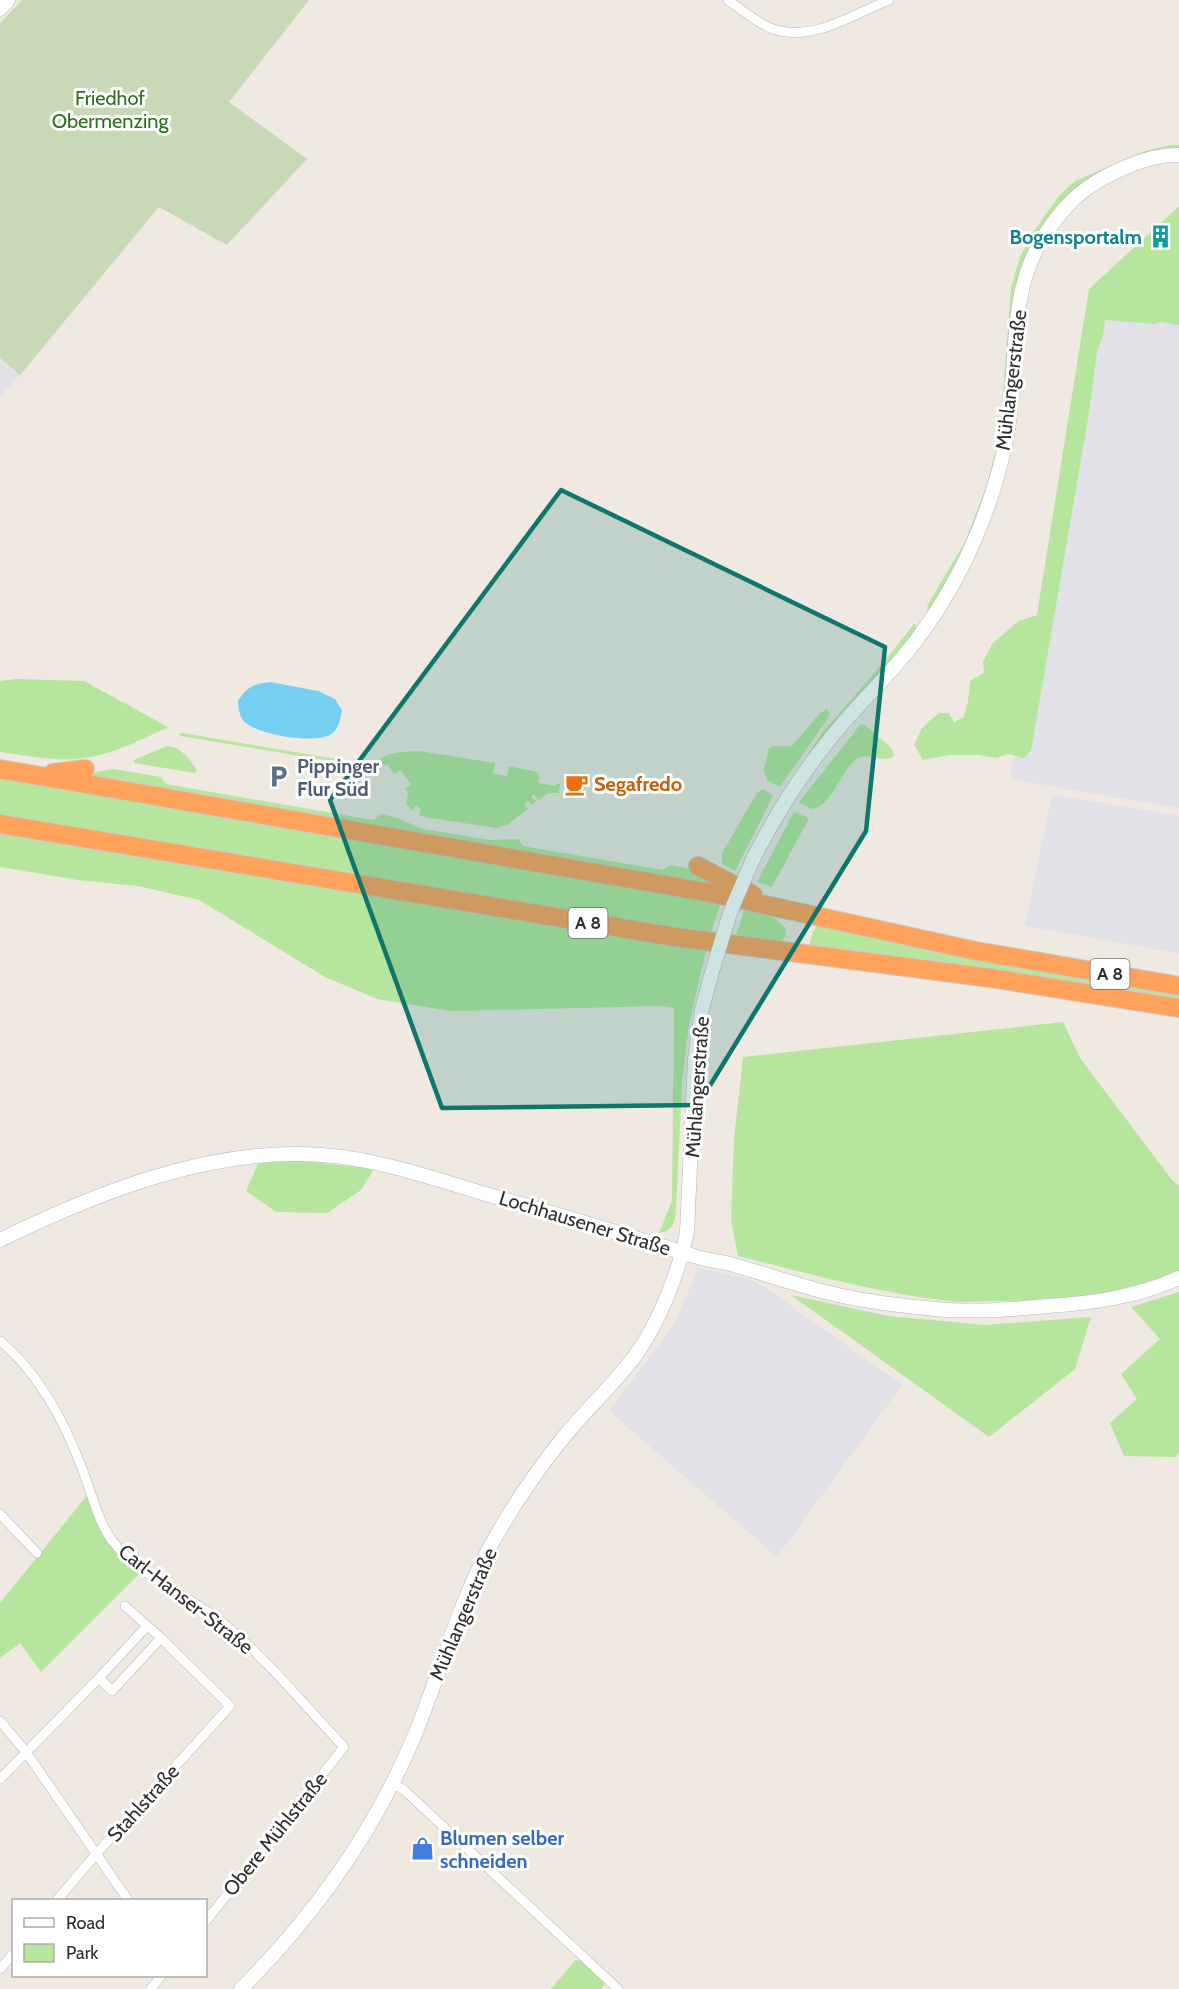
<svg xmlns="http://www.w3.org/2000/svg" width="1179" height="1989" viewBox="0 0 1179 1989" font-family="Cabin,sans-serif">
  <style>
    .industrial { fill: #e3e1e8 }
    .green { fill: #b6e59e }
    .cemetery { fill: #c8d9b8 }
    .water { fill: #75cff0 }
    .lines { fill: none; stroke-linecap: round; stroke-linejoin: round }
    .street-casing { stroke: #b4b7c1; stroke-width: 10 }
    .secondary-casing { stroke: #b4b7c1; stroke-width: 15 }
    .highway-casing { stroke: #c9c9c9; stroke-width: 20 }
    .street { stroke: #fff; stroke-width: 9 }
    .secondary { stroke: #fff; stroke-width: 14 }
    .highway { stroke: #ffa35c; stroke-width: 18 }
    .secondary-bridge-casing { stroke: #b4b7c1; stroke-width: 15; stroke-linecap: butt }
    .secondary-bridge { stroke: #fff; stroke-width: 14 }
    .marked { fill: #0f766e; fill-opacity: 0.2; stroke: #0f766e; stroke-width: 4.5; stroke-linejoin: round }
    .labels { text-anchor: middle; stroke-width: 6; stroke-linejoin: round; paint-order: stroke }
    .shield { fill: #fff; stroke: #6d6d6d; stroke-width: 1.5 }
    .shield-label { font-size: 18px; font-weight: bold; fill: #2e2e2e }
    .park-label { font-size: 20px; fill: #2c6e1b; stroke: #fff }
    .culture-label { font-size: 20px; font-weight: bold; fill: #0d838f; stroke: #fff; text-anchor: end }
    .street-label { font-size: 20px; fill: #2e2e2e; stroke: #fff }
    .service-label { font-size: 20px; font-weight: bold; fill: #4e5e75; stroke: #fff; text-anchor: start }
    .food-label { font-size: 20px; font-weight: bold; fill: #c56008; stroke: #fff; text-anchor: start }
    .shop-label { font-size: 20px; font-weight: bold; fill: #366cbe; stroke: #fff; text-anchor: start }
  </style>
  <rect width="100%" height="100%" fill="#efe9e1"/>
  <path class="industrial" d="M 1089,294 L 1179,310 L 1179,808 L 1010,779 Z
    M 0,358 L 20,375 L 0,396 Z
    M 1052,795 L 1179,816 L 1179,953 L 1025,926 Z
    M 698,1268 L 748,1279 L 766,1288 L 902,1385 L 777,1557 L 609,1411 L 675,1323 Z"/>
  <path class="green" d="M 1170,145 L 1179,145 L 1179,150 L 1111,169 L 1038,236 L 1004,421 L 989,487 L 953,574 L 931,610 L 927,610 L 928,604 L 965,542 L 986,487 L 997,446 L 1001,420 L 1011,288 L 1020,257 L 1031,235 L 1059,196 L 1075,181 L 1145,151 Z
    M 1179,206 L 1179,325 L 1160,322 L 1155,324 L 1105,320 L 1103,335 L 1097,352 L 1089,413 L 1031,751 L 1024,758 L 1007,754 L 997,758 L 979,755 L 949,755 L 923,760 L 914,745 L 922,728 L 939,713 L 949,713 L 953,720 L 953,723 L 964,717 L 968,701 L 970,681 L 984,673 L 983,662 L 992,644 L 1019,621 L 1037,615 L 1089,289 Z
    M 914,624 L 916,625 L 915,632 L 785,789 L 823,732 L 883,663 Z
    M 16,679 L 84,681 L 168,727 C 139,741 107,757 75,759 C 50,761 24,755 0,752 L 0,681 Z
    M 827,709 L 830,714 L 828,718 L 780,787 L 767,780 L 764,770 L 769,748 C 776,743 785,749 793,745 L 820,713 Z
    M 861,724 L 865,725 L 892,749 L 894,756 C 883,765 866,749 854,761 C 841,773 830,807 812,809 L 799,802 Z
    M 182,733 L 365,764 L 367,767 L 180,736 L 179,734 Z
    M 167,746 C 183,748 188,758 197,770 L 195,773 L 134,763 L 134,760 Z
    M 419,751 L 495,763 L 493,774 L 507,776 L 509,766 L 537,772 L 539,773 L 538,783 L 556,786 L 556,784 L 560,784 L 559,793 L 549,793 L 538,800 L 534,794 L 531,797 L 536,801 L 532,805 L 528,801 L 524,804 L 528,809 L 507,825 L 496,828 L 424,817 L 419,815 L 421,809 L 416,806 L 413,811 L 406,804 L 408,793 L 405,789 L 411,784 L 400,770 L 394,774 L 387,764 L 385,766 L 382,763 L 379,765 L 381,768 L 376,771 L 374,766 C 383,751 404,752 419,751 Z
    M 113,769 L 161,777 L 166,784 L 373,820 L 381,814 L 395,817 L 423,829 L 490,840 L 518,839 L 523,846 L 663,870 L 670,865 L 696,870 L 717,886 L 89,778 L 87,774 Z
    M 0,776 L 722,900 L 709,937 L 0,816 Z
    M 763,789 L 773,796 L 735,871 L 722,864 L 722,853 L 757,793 Z
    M 794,812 L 809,818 L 772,887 L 757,882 Z
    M 0,832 L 556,927 L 706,950 L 689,1025 L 682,1082 L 676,1209 C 675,1221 674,1231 659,1233 L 672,1201 L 674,1008 L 659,1006 L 451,1011 L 377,999 L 325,977 L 199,900 L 138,886 L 78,880 L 0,867 Z
    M 745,908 C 763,913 772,913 785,928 L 786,935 L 780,945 L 735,939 Z
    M 819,922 L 1179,991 L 1179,1004 L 809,947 L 813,931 Z
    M 1063,1022 L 1080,1058 L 1172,1180 L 1179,1186 L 1179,1271 C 1122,1296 1056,1301 995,1301 C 980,1301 964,1303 949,1301 C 877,1293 807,1273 738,1256 L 731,1220 L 734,1139 L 743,1057 Z
    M 285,1159 L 374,1169 L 361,1190 L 327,1213 L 276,1212 L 246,1191 L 258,1164 Z
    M 1179,1292 L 1179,1452 L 1175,1457 L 1124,1456 L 1110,1423 L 1137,1399 L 1121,1374 L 1160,1339 L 1131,1307 Z
    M 791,1295 L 888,1316 L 986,1325 L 1091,1317 L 1075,1369 L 989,1437 Z
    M 93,1488 L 113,1538 L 144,1569 L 41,1672 L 20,1643 L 0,1658 L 0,1603 Z
    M 575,1960 L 584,1961 L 606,1982 L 601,1989 L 551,1989 Z"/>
  <path class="cemetery" d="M 22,0 L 309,0 L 229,102 L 307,159 L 227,245 L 159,207 L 20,375 L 0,358 L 0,23 Z"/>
  <path class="water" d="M 270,682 L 318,691 L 335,699 L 342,710 C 340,719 339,730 330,735 C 314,744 253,735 242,719 C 239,713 238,707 238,701 C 247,686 254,684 270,682 Z"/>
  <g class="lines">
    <defs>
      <path id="street" d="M 728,0 C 739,8 758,23 770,28 C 811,44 853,14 889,0
        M 0,1341 C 39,1373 66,1425 83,1471 C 92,1494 98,1522 113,1542 C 142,1578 187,1594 223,1623 C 267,1659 305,1706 344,1747 L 206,1921
        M 0,1514 L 37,1553
        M 99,1678 L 147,1626
        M 0,1721 L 26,1752 L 128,1900
        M 0,1779 L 99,1678 L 112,1691 L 161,1638
        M 392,1783 L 404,1790 L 618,1989
        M 57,1900 L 97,1853 L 230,1706 L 161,1638 L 125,1606
        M 0,1969 L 14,1953
        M 151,1989 L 161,1976"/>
      <path id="secondary" d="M 0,9 L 8,0
        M 753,859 C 774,818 797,780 826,744 C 851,711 881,684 907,652 C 933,620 954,585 971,548 C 987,512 1000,473 1007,435 C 1019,370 1006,294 1044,236 C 1053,222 1064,208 1076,197 C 1100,176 1146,154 1179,155
        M 0,1240 C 98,1192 211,1147 322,1155 C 379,1159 434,1179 489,1195 C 557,1214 626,1235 694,1256 C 705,1260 718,1261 730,1264 C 763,1273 796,1285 830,1293 C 861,1301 894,1305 926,1308 C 967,1313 1007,1310 1048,1306 C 1093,1303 1137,1297 1179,1278
        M 241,1989 C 315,1915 376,1829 416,1732 C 443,1665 461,1594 499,1531 C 518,1498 539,1468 563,1438 C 586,1410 613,1385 635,1356 C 659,1323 679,1272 687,1232 L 695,1058 L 702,1009 L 712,972"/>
      <path id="highway" d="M 0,769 L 711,893 L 976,951 L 1179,986
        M 53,773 L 85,769
        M 0,824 L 675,937 L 990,978 L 1179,1008
        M 698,866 L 753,895"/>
    </defs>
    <use href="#street" class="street-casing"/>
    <use href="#secondary" class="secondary-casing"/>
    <use href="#highway" class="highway-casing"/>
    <use href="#street" class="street"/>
    <use href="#secondary" class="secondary"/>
    <use href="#highway" class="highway"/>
    <defs>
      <path id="secondary-bridge" d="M 712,972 L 730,913 L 753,859"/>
    </defs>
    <use href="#secondary-bridge" class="secondary-bridge-casing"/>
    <use href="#secondary-bridge" class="secondary-bridge"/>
  </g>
  <path class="marked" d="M 561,490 L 885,647 L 866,831 L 698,1105 L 442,1108 L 330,800 Z"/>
  <defs>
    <symbol id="building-bare" viewBox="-9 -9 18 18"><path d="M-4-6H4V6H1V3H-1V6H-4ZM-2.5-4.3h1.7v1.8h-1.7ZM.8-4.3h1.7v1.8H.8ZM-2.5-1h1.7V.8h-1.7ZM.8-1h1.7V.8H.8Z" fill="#0f9aa8" stroke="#fff" stroke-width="2.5" paint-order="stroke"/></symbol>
    <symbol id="parking-bare" viewBox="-9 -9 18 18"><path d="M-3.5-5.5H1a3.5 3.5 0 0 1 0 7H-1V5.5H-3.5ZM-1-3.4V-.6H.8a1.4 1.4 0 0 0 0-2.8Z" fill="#5c6f8a" stroke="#fff" stroke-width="2.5" paint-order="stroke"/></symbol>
    <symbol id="cafe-bare" viewBox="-9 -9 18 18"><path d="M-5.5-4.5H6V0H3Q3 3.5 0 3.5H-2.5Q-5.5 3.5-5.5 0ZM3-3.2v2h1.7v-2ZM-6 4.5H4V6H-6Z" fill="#e8710a" stroke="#fff" stroke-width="2.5" paint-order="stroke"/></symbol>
    <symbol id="shop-bare" viewBox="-9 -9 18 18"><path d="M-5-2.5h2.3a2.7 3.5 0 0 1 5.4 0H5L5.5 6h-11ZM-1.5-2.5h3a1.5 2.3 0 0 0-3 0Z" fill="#3f7fe0" stroke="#fff" stroke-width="2.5" paint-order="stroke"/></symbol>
  </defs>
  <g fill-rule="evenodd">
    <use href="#building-bare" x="1144" y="220" width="33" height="33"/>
    <use href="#parking-bare" x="262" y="760" width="33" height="33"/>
    <use href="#cafe-bare" x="560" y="768" width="33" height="33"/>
    <use href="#shop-bare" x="406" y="1832" width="33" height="33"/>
  </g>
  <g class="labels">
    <g class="shield">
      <rect x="568.5" y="908" width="39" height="30" rx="4.5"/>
      <rect x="1090.5" y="959" width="39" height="30" rx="4.5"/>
    </g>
    <g class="shield-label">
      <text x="588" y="929">A 8</text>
      <text x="1110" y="980">A 8</text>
    </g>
    <g class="park-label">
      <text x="110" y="105">Friedhof<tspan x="110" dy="23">Obermenzing</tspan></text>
    </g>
    <g class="culture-label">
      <text x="1142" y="244">Bogensportalm</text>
    </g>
    <g class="street-label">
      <text transform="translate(1011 380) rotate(-83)" y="7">Mühlangerstraße</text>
      <text transform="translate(697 1087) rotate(-86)" y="7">Mühlangerstraße</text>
      <text transform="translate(585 1223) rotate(17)" y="7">Lochhausener Straße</text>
      <text transform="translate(186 1599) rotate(38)" y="7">Carl-Hanser-Straße</text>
      <text transform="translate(463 1614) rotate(-67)" y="7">Mühlangerstraße</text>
      <text transform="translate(143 1803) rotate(-48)" y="7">Stahlstraße</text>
      <text transform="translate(275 1834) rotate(-51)" y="7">Obere Mühlstraße</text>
    </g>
    <g class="service-label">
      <text x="297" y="773">Pippinger<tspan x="297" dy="23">Flur Süd</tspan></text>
    </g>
    <g class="food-label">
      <text x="594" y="791">Segafredo</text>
    </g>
    <g class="shop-label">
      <text x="440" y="1845">Blumen selber<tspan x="440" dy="23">schneiden</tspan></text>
    </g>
  </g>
  <rect x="12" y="1899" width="195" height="78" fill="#ffffff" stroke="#ababab" stroke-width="1.5"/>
  <rect x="24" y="1918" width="30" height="9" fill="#ffffff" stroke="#ababab" stroke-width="1.5"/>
  <text x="66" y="1929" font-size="18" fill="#2e2e2e">Road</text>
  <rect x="24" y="1944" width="30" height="18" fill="#b6e59e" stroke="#ababab" stroke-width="1.5"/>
  <text x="66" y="1959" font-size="18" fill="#2e2e2e">Park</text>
</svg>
